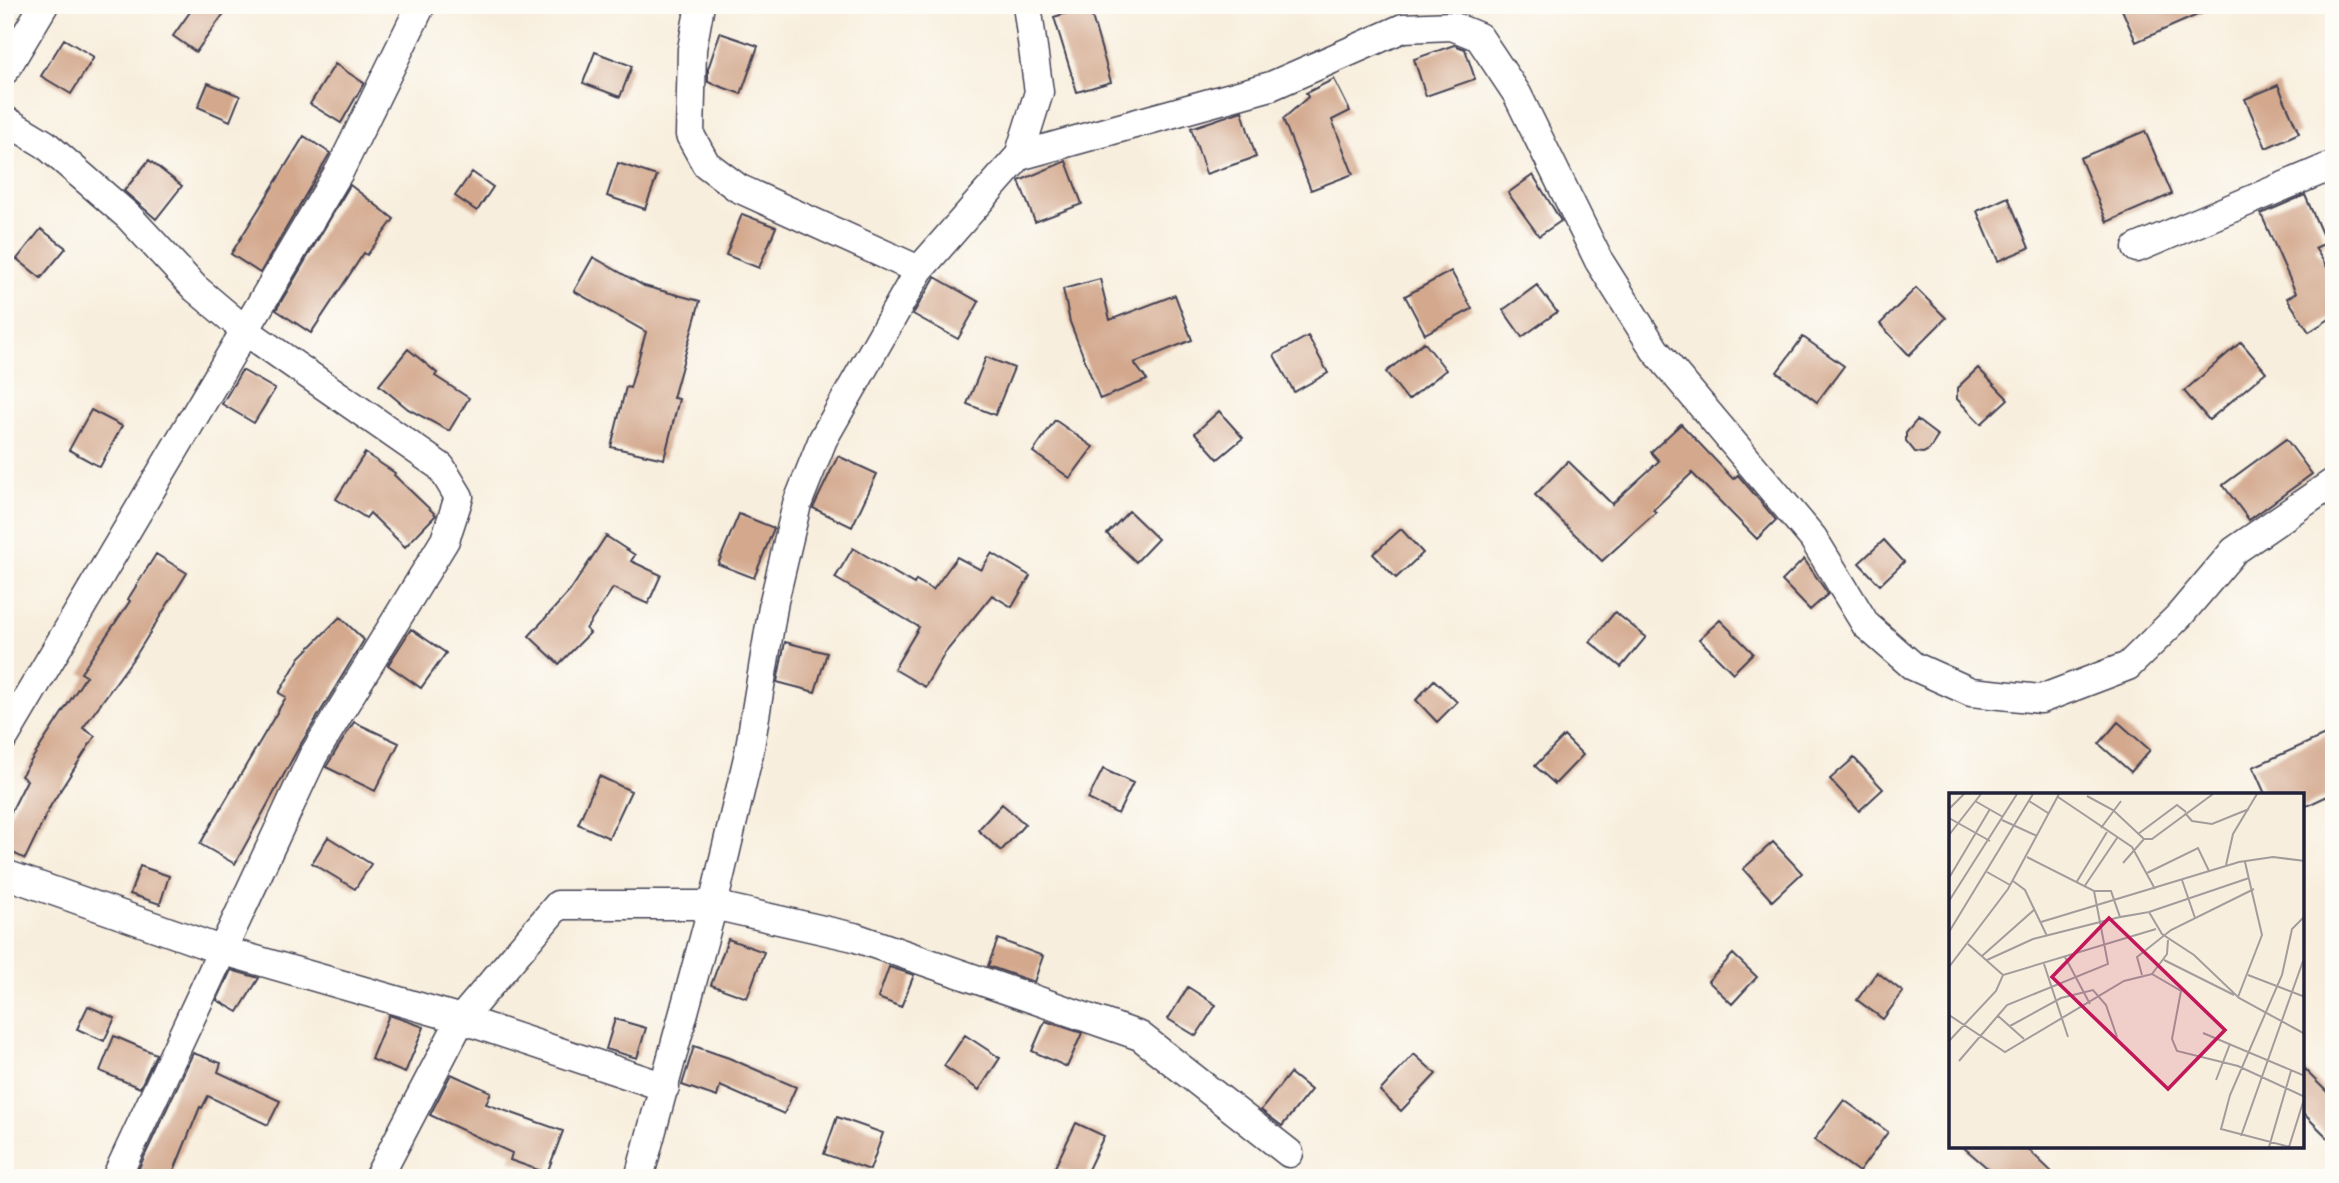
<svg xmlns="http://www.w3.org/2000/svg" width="2339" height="1183" viewBox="0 0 2339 1183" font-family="Alegreya,serif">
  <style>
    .building { fill: #d3a88d }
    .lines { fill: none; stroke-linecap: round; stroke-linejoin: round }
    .street-casing { stroke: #424153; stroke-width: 31 }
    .street { stroke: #fff; stroke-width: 28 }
    .inset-road { fill: none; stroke: #a29c9c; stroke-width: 2 }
    .view { fill: #c2185b; fill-opacity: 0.15; stroke: #c2185b; stroke-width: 3.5 }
    .inset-edge { fill: none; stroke: #22223b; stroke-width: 3.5 }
  </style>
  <rect width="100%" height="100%" fill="#fdfcf7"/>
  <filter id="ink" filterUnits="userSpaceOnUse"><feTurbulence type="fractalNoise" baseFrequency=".0143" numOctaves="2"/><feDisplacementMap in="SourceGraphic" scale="14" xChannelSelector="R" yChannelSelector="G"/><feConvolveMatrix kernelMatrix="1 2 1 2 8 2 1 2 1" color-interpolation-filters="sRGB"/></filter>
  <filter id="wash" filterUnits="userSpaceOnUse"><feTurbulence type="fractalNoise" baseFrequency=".00686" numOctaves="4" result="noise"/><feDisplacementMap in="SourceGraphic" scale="28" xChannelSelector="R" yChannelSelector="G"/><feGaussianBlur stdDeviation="1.57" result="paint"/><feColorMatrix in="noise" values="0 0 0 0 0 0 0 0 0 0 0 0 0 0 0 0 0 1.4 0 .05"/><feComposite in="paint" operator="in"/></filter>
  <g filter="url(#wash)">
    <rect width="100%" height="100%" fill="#f8eedd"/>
    <g id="blocks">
      <path class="building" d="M 195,5 L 230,5 L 196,52 L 173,36 Z
        M 2120,5 L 2220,5 L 2136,42 Z
        M 1089,6 L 1111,82 L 1077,92 L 1054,17 Z
        M 720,33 L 758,46 L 741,94 L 708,82 L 708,69 Z
        M 64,39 L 94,57 L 71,94 L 41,76 Z
        M 1454,45 L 1465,49 L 1475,79 L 1426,96 L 1414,59 Z
        M 595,52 L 632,66 L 620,97 L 583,83 Z
        M 335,64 L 364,83 L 341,123 L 310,104 Z
        M 1334,79 L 1350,111 L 1332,120 L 1353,174 L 1311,190 L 1283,119 L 1308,97 L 1306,93 Z
        M 208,83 L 240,96 L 230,121 L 198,107 Z
        M 2278,85 L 2299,133 L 2266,148 L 2245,99 Z
        M 1242,111 L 1256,157 L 1206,174 L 1191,128 Z
        M 2145,131 L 2172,194 L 2107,222 L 2080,158 Z
        M 304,136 L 330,153 L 260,273 L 231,254 Z
        M 149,160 L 182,186 L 156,219 L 124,191 Z
        M 1066,161 L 1082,204 L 1035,222 L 1019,181 Z
        M 618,163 L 657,176 L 645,209 L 607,196 Z
        M 472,172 L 493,187 L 477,211 L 455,196 Z
        M 1533,175 L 1561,221 L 1539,236 L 1508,193 Z
        M 350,185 L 394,219 L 367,255 L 364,253 L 311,333 L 276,310 Z
        M 2305,195 L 2326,243 L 2315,248 L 2334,278 L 2334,316 L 2309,332 L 2287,298 L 2296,293 L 2261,214 Z
        M 2008,197 L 2029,248 L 1998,261 L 1977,211 Z
        M 742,214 L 776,227 L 759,268 L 726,255 Z
        M 41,229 L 66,248 L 41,278 L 17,259 Z
        M 593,257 L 644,286 L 700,301 L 673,398 L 679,399 L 664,459 L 611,447 L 626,387 L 630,388 L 646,332 L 574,291 Z
        M 1451,271 L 1472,309 L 1425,334 L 1405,296 Z
        M 935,277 L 979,302 L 958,339 L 913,314 Z
        M 1100,279 L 1110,320 L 1175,295 L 1192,340 L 1134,363 L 1147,380 L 1100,399 L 1070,322 L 1063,289 Z
        M 1537,285 L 1557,312 L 1522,337 L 1503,310 Z
        M 1916,288 L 1946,318 L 1909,355 L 1880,324 Z
        M 1308,336 L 1328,373 L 1294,392 L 1274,355 Z
        M 1803,337 L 1844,366 L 1817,402 L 1777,372 Z
        M 1424,342 L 1446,370 L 1408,400 L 1386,372 Z
        M 2241,342 L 2266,372 L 2209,420 L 2184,391 Z
        M 408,349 L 437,373 L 435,376 L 469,398 L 449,431 L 408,409 L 379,385 Z
        M 986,357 L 1014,368 L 995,415 L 967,404 Z
        M 1978,368 L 2008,399 L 1981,424 L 1957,399 L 1957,388 Z
        M 242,370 L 275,389 L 254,423 L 222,404 Z
        M 91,410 L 122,426 L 100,467 L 69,450 Z
        M 1219,411 L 1243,438 L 1218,459 L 1195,433 Z
        M 1055,420 L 1093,447 L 1070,478 L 1033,452 Z
        M 1917,420 L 1938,436 L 1929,450 L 1923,453 L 1915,452 L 1906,441 L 1906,433 Z
        M 1681,424 L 1733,479 L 1738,475 L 1776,520 L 1757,539 L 1692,473 L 1653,510 L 1656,512 L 1602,561 L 1535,495 L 1568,461 L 1612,504 L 1659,461 L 1651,452 Z
        M 2286,439 L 2312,474 L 2249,520 L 2223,485 Z
        M 365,453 L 395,473 L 394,475 L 436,515 L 405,547 L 370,513 L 366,518 L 336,499 Z
        M 838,456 L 877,474 L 852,527 L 813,508 Z
        M 1129,511 L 1158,539 L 1136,562 L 1107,534 Z
        M 739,514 L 774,528 L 754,578 L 718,564 Z
        M 1401,529 L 1423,553 L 1396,578 L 1373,554 Z
        M 606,536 L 635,555 L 631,561 L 661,575 L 648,604 L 613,588 L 586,629 L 590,633 L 559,664 L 529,636 L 570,591 Z
        M 1884,540 L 1904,562 L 1880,585 L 1859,563 Z
        M 853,548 L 914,584 L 916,580 L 933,590 L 957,557 L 981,570 L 992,553 L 1030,576 L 1012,607 L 992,595 L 945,653 L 925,687 L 894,669 L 919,627 L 835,578 Z
        M 156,554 L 187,573 L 138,652 L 83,728 L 95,736 L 51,805 L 25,859 L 5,849 L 5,824 L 27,780 L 21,776 L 86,676 L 81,673 L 130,601 L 128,599 Z
        M 1804,559 L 1828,594 L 1810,610 L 1782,581 Z
        M 1615,612 L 1646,637 L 1621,667 L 1590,642 Z
        M 340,617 L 364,640 L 299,747 L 235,864 L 200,844 L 286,697 L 279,693 L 300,657 Z
        M 1720,620 L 1753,653 L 1733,673 L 1699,639 Z
        M 411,629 L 446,653 L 421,688 L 388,665 Z
        M 785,642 L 827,653 L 815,692 L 777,682 Z
        M 1434,680 L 1457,702 L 1437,722 L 1416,700 Z
        M 354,722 L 399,743 L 375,791 L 326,767 Z
        M 2118,722 L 2150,750 L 2131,772 L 2099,744 Z
        M 2334,731 L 2334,793 L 2302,808 L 2302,794 L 2265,794 L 2253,767 Z
        M 1564,736 L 1583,755 L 1555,784 L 1535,766 Z
        M 1854,758 L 1883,789 L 1859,811 L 1830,779 Z
        M 1103,769 L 1133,783 L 1118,814 L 1088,799 Z
        M 599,776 L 631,791 L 609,838 L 578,824 Z
        M 1002,804 L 1025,824 L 1001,851 L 978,830 Z
        M 328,837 L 371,864 L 355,889 L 312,863 Z
        M 1773,842 L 1802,873 L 1772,901 L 1743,869 Z
        M 140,866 L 169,876 L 160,904 L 130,894 Z
        M 728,939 L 764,952 L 747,998 L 711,985 Z
        M 998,939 L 1043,956 L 1034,982 L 988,966 Z
        M 1733,954 L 1757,977 L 1732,1004 L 1708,981 Z
        M 889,967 L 914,975 L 901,1007 L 878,998 Z
        M 231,970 L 259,978 L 238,1012 L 217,1000 Z
        M 1877,972 L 1903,992 L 1883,1019 L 1857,1000 Z
        M 1188,987 L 1216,1005 L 1196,1036 L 1168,1019 Z
        M 88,1006 L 115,1018 L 104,1041 L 77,1029 Z
        M 389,1015 L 424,1027 L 405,1073 L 371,1059 Z
        M 615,1019 L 646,1028 L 637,1058 L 606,1049 Z
        M 1045,1021 L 1082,1033 L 1067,1067 L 1032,1051 Z
        M 965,1035 L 1000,1058 L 979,1090 L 944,1066 Z
        M 114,1036 L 156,1054 L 140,1088 L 100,1071 Z
        M 694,1046 L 729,1058 L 796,1087 L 784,1114 L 720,1086 L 717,1097 L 682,1085 Z
        M 193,1053 L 221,1063 L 218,1072 L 280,1101 L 268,1125 L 208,1096 L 202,1108 L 200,1107 L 171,1178 L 150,1178 L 137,1172 Z
        M 1414,1054 L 1436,1074 L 1401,1111 L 1380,1091 Z
        M 2302,1067 L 2334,1099 L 2334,1144 L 2302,1112 Z
        M 1290,1073 L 1311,1090 L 1282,1126 L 1261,1110 Z
        M 451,1074 L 491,1092 L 486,1104 L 563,1131 L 547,1173 L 510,1160 L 512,1153 L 430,1115 Z
        M 1844,1100 L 1888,1132 L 1859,1172 L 1814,1140 Z
        M 837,1117 L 883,1133 L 870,1170 L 824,1154 Z
        M 1076,1123 L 1104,1136 L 1084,1178 L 1055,1167 Z
        M 1962,1146 L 2025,1146 L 2058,1178 L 1999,1178 Z"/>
    </g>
  </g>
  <g filter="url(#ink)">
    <use href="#blocks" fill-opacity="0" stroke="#424153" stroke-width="2"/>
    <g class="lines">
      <defs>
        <path id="street" d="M 700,5 L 692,49 L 690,135 L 706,164 L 738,188 L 919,270
          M 5,70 L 44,5
          M 5,120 L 45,144 L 128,216 L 195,288 L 247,332 L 441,467 L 459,497 L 445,540 L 313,756 L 116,1178
          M 1019,156 L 1271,86 L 1403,28 L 1452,26 L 1479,37 L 1517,94 L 1599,261 L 1655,350 L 1813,538 L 1866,625 L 1913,666 L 1971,692 L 2041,699 L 2128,666 L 2179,616 L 2234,551 L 2334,482
          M 2137,248 L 2334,165
          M 5,736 L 340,170 L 421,5
          M 5,874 L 221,950 L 461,1019 L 665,1087
          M 378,1178 L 461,1019 L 558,905 L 713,905 L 854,937 L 1140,1036 L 1289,1153
          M 639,1178 L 713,905 L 749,753 L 774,601 L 797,504 L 823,439 L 919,270 L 1019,156 L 1039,92 L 1027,5"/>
      </defs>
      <use href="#street" class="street-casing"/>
      <use href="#street" class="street"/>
    </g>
  </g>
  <g transform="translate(1949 793)">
    <rect width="355" height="355" fill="#f8eedd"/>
    <path class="inset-road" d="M 138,3 L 164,17 L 195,46M 109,4 L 183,54 L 206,96M 26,8 L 54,24M 80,8 L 99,20M 0,16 L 15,1M 236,20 L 243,28 L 263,31 L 300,16M 0,25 L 41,48M 53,27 L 88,43M 152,35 L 172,8M 189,41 L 228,12 L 237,19M 0,42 L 32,1M 78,64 L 145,98 L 162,98 L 171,124 L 200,119 L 213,141 L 245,162 L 290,205 L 356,241M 174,70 L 195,46 L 203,46 L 264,1M 277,72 L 284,41 L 308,1M 38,79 L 61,92M 198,80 L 249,55 L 260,78M 0,85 L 41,16M 233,87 L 246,125M 64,88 L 76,97 L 98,143M 127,90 L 158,39M 135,94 L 168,45M 0,108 L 68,1M 200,119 L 300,85M 92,129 L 290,69 L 324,64 L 356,68M 0,139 L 84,1M 19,151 L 54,182M 33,163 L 86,116M 116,164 L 141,211M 38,167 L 84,146 L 171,124M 215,167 L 285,202M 95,171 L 119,244M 0,174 L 59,96 L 110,1M 203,181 L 218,161 L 219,147M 193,182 L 188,164 L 222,137 L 305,96M 299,182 L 356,204M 289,204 L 313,142 L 296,69M 0,222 L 56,259 L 175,188 L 203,181 L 232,198 L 223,246 L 228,258 L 289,273 L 356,304M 48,222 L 75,246M 61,233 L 112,205 L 144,197 L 157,212 L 168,244M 254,240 L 356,283M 0,248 L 47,198 L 54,182 L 207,136M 10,268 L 58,212 L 159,171 L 145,98M 267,287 L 281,251M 292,343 L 354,168M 320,354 L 342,278M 340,354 L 356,303M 341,354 L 272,336 L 281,302 L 333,182 L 343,136 L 356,123"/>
    <path class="view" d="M 160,125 L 276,237 L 219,296 L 103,184 Z"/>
    <rect width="355" height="355" class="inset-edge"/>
  </g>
  <rect width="2339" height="1183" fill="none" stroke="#fdfcf7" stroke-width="28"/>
</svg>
